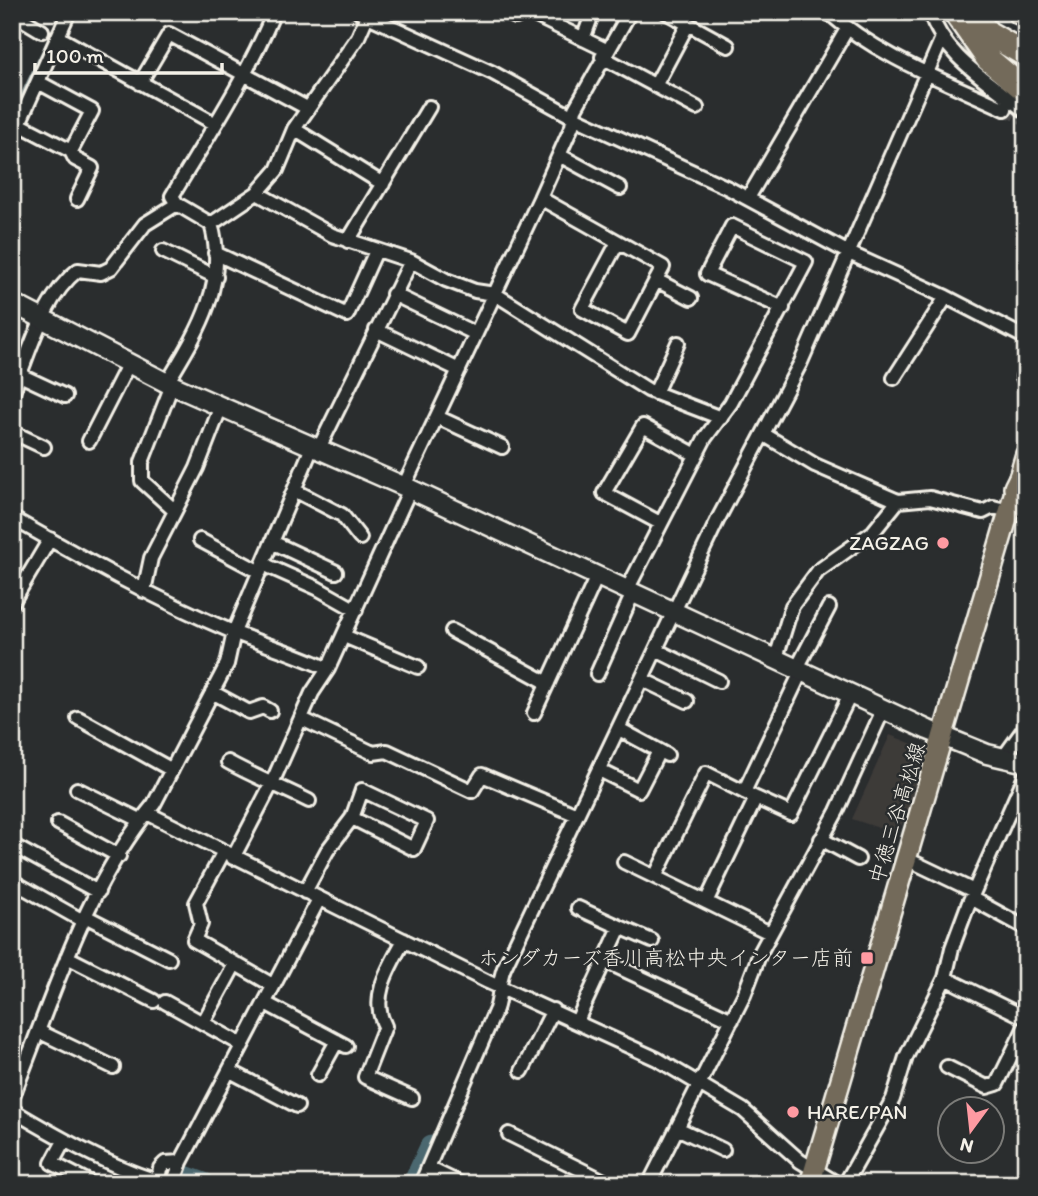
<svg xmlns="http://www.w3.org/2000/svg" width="1038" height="1196" viewBox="0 0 1038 1196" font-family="Itim,'Klee One',sans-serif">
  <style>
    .built { fill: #3d3a39 }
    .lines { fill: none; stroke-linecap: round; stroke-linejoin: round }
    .stream { stroke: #8f9f9f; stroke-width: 3.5 }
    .river { stroke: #4c686f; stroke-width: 23 }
    .street-tunnel { stroke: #484a4a; stroke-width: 12; stroke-dasharray: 12 6; stroke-linecap: butt }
    .street-casing { stroke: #f4f1e8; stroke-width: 18 }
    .secondary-casing { stroke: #f4f1e8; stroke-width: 23 }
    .primary-casing { stroke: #f4f1e8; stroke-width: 24 }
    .highway-casing { stroke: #f4f1e8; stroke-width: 28 }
    .street { stroke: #2a2d2e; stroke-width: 12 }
    .secondary { stroke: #2a2d2e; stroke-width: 18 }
    .primary { stroke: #736b5a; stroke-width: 19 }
    .highway { stroke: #736b5a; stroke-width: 23 }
    .poi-dot { fill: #ff9aa2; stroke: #2a2d2e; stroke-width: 2.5 }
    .labels { text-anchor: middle; stroke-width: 5; stroke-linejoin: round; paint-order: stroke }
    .poi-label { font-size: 21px; fill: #f4f1e8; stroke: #2a2d2e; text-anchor: end }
    .street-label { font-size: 21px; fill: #f4f1e8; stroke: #2a2d2e }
  </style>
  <rect width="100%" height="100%" fill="#2a2d2e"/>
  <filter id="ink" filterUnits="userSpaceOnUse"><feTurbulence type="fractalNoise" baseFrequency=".0143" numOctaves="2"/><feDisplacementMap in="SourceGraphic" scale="14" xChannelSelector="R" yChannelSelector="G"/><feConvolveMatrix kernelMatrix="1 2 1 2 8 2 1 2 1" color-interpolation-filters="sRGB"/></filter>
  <g filter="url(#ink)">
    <path class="built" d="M 890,735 L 938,754 L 897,834 L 852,819 Z"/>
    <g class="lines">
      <path class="stream" d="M 12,116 L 62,12"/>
      <path class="river" d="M 168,1184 L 174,1173 L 204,1184
        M 414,1184 L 431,1147"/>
      <path class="street-tunnel" d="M 1005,109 L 1026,121"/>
      <defs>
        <path id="street" d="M 359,12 L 493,73 L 573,117 L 728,188 L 849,253 L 946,297 L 1026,338
          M 505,12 L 516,17 L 526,12
          M 528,12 L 606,50
          M 666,12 L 728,46
          M 828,12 C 877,56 945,81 1005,109
          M 930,12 C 944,58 992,83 1026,112
          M 12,13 L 42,31
          M 58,37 L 214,123
          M 583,39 L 593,12
          M 602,57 L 697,108
          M 140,83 L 169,34 L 307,108
          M 655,86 L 688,24
          M 19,124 L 71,151 L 92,111 L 38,82
          M 294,129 L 383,184
          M 12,139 L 69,12
          M 71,151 L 75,159 L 92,168 L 77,199
          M 559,155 L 620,188
          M 257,193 L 277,170 L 294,129 L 358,37 L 369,12
          M 540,198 L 663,267 L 628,334 L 582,309 L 618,242
          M 748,198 L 847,29
          M 211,224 L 257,193 L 332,235 L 411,261 L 446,280 L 475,291 L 495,294 L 648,390 L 721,418
          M 348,241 L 429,107
          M 163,251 L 216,277
          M 215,253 L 347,315 L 376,251
          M 656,280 L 691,298
          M 393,294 L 476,334
          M 376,330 L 459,370
          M 1026,366 L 1023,377 L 1026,383
          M 20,375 L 65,396
          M 894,378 L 946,297
          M 167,383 C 197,333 229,284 211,224 L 177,204 L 172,196 C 208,136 247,77 274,12
          M 172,385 L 142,462 L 142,481 L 175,511
          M 655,393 L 678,343
          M 12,394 C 30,353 42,298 78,270 L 101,273 L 111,268 L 145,224 L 177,204
          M 437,417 L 502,447
          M 12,432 L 44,447
          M 763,434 L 815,465 L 898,501
          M 89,441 L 129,363
          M 319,448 L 411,261
          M 404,486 L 540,198 L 572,126 L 575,109 L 630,12
          M 294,490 L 342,515 L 360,538
          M 12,518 C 84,559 157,600 233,632 C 265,645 297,654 328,669 L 410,489
          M 660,523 L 604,493 L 643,426 L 696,455
          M 200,540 L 260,572
          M 272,542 L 336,572
          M 263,564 L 317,588 L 356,610
          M 627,590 L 705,438 L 731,403 L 806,262 L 732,226 L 707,274 L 783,308
          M 144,591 L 151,558 L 197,468 L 221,406
          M 12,603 L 50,539
          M 452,631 L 548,683
          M 344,636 L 418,667
          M 656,650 L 719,681
          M 776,658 L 792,606 L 818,571 L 873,532 L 898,501 L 930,498 L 983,512 L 993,507 L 1009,511
          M 797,668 L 829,607
          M 597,674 L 633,593
          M 643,680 L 687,701
          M 212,692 L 249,712 L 263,707 L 270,711
          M 534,713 L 597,576
          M 78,718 L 172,770
          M 302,719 L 373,753 L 387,751 L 472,791 L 482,775 L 577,815
          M 619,729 L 667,755
          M 1003,758 L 1026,726
          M 228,762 C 255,777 281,787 309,801
          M 599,770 L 639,790 L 659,751
          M 77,789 L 140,820
          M 744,792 L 802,670
          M 756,798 L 791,814 L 851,693
          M 147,813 L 488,982 L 657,1059 L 743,1110 L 800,1161 L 838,1184
          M 58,823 L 119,856
          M 821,839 L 858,859
          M 12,845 L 98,892
          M 223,853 L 196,903 L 201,924 L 194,940 L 269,983
          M 233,858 L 272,783 L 312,693 L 328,669
          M 907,859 L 974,891
          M 624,862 L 770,933
          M 655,877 L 706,773 L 756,798 L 706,902
          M 12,881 L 83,921
          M 305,892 L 327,851 L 352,818 L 362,790 L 427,821 L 414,849 L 352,818
          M 971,898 L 1024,927
          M 85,916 L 169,959
          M 620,927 L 652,941
          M 404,940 C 390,966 369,997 385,1026 L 365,1077 L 412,1098
          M 67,957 L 154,1001
          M 605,961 L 732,1020
          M 945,978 L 1026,1018
          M 165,1002 L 237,1042
          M 265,1003 L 346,1046
          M 577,1021 L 620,927 L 578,908
          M 203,1023 L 235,964
          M 38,1031 L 113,1067
          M 947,1067 L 987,1087 L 997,1084 L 1026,1025
          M 230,1071 L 297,1106
          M 522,1071 L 553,1010
          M 318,1075 L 337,1041
          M 12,1098 C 53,998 84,888 154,804 L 227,664 L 234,632 L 313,445
          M 12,1110 C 52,1134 114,1169 158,1181 L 160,1168 L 165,1163 L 181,1162 L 175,1179 L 178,1183
          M 677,1128 L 723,1150
          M 509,1134 L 610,1184
          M 64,1141 L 52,1163 L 93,1184
          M 181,1162 L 319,899
          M 428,1168 L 461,1184
          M 421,1184 L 496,1009 C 501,995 498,982 504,968 L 718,519 L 801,362 L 942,38
          M 649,1184 L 744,995 L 760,953 L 837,811 L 884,708
          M 845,1184 L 893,1099 L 906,1057 L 945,978 L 952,948 L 968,905 L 1026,774"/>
        <path id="secondary" d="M 12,303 L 167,383 L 410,489 L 928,730 L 987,754 L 1026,763"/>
        <path id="primary" d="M 810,1184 L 1026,454"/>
        <path id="highway" d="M 955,12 L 988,59 L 1026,91
          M 971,12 L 988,33 L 1026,55
          M 1019,12 L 1026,15
          M 1016,488 L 1026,468"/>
      </defs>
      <use href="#street" class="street-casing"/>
      <use href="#secondary" class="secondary-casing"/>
      <use href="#primary" class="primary-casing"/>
      <use href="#highway" class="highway-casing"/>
      <use href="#street" class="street"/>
      <use href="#secondary" class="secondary"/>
      <use href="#primary" class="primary"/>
      <use href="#highway" class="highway"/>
    </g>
  </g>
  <g class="poi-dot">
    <circle cx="943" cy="543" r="7"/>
    <rect x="860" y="951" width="14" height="14" rx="3.5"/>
    <circle cx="793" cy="1112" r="7"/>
  </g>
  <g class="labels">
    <g class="poi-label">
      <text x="929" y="550">ZAGZAG</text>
      <text x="853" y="965">ホンダカーズ香川高松中央インター店前</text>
      <text x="807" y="1119" text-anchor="start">HARE/PAN</text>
    </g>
    <g class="street-label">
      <text transform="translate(897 813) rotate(-73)" y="7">中徳三谷高松線</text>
    </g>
  </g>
  <rect width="1038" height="1196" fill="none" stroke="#2a2d2e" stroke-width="42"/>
  <rect x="21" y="21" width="996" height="1154" fill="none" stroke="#f4f1e8" stroke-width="2.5" filter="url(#ink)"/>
  <g transform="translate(971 1130) rotate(195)"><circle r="33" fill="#2a2d2e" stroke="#7b7b78" stroke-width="2"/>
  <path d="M0-5L12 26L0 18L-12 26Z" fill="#ff9aa2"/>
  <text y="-10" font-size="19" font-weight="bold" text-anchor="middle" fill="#f4f1e8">N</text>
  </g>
  <path d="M35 63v10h187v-10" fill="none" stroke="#f4f1e8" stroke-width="3.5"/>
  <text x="46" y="63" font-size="21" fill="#f4f1e8" stroke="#2a2d2e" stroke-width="5" paint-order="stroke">100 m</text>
</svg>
